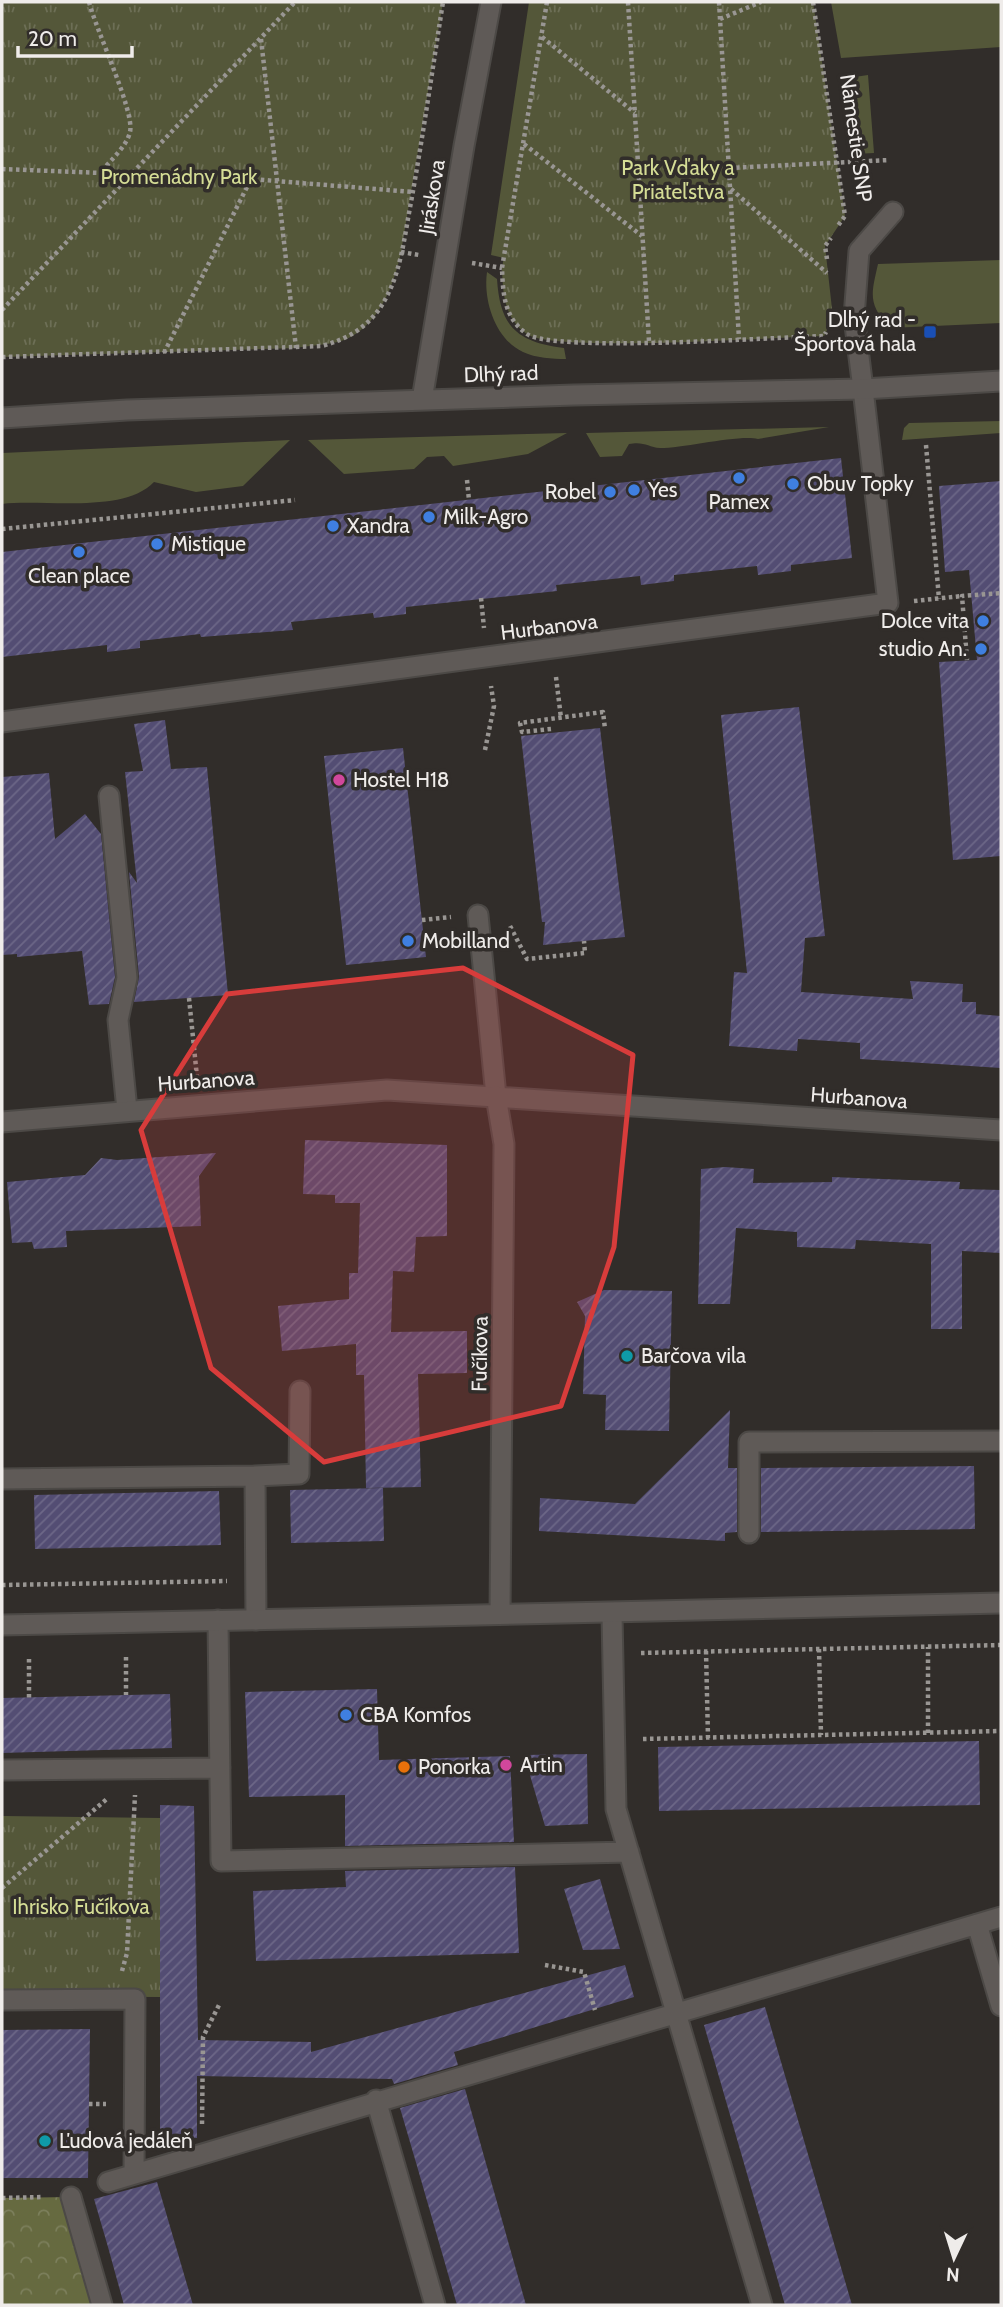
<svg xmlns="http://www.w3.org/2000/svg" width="1003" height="2307" viewBox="0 0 1003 2307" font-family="Cabin,sans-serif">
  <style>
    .grass { fill: #545739 }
    .forest { fill: url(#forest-crowns) }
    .park { fill: url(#park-tufts) }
    .building { fill: url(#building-hatch) }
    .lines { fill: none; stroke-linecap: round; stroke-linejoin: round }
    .service-casing { stroke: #4c4946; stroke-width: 23 }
    .minor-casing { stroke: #4c4946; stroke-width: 23 }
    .tertiary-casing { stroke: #4c4946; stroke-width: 23 }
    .path { stroke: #999693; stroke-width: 4.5; stroke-dasharray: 3.5 3.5; stroke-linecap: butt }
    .service { stroke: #5f5a57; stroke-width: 19 }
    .minor { stroke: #5f5a57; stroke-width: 19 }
    .tertiary { stroke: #5f5a57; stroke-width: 19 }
    .marked { fill: #d83c3b; fill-opacity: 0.2; stroke: #d83c3b; stroke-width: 5; stroke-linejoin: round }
    .transit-dot { fill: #1a4fb4; stroke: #312d2a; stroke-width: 2.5 }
    .shop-dot { fill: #3f7fe0; stroke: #312d2a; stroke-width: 2.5 }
    .hotel-dot { fill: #d1479c; stroke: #312d2a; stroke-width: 2.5 }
    .culture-dot { fill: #0f9aa8; stroke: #312d2a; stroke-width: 2.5 }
    .food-dot { fill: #e8710a; stroke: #312d2a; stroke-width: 2.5 }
    .labels { text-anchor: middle; stroke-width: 7; stroke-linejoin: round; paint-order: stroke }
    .street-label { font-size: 21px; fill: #efecea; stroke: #312d2a }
    .park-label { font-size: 21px; fill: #d4dc95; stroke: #312d2a }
    .poi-label { font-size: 21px; fill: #efecea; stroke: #312d2a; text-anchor: start }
  </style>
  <defs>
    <pattern id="forest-crowns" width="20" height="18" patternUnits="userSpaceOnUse" patternTransform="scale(1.75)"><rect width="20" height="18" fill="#666a40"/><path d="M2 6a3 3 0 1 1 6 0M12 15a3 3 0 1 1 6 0" fill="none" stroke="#7c7f5c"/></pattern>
    <pattern id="park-tufts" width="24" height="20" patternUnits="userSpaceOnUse" patternTransform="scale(1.75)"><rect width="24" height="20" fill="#545739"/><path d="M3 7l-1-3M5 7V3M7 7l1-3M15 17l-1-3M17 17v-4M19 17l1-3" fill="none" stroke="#6d6f56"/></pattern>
    <pattern id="building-hatch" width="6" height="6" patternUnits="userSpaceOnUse" patternTransform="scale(1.75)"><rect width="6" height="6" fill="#534d73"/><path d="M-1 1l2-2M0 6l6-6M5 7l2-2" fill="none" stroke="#6c6787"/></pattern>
  </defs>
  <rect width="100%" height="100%" fill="#312d2a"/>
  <path class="grass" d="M 529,2 L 547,2 L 504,258 L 491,255 Z
    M 831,2 L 1001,2 L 1001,47 L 841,58 Z
    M 868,75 L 874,153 L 855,154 L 841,79 Z
    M 1001,260 L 1001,323 L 889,328 C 868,303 871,295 878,264 Z
    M 487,272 L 497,279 C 500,326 516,342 564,348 L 566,359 C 552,359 536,358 523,352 C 495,339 483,300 487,272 Z
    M 1001,421 L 1001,433 L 902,440 L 904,428 L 909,423 Z
    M 829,427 L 758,439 C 741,434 684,448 660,448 C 648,447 644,441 629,444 L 622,456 L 600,457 L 586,433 Z
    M 567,433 L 528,454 L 453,466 L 444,456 L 427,457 L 414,469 L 344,474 L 308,440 Z
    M 290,440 L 243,486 L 196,492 L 154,482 C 124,514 43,499 2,504 L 2,453 Z"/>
  <path class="forest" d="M 71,2197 L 102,2305 L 2,2305 L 2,2198 Z"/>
  <path class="park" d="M 2,2 L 443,2 L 401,252 C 394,285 379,326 344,340 C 330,345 311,345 296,348 L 2,357 Z
    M 547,2 L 813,2 L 845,216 L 825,246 L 833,318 L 824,336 C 777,337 554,353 527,334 C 504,318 503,294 502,268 Z
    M 2,1816 L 160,1818 L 160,1997 L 2,1996 Z"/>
  <path class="building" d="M 841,458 L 852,558 L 791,565 L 791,571 L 758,575 L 757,566 L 674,575 L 674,581 L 641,585 L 640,576 L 556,585 L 557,591 L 406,607 L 406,614 L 374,618 L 373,613 L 291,622 L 293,630 L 201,637 L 200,634 L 140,641 L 140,648 L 107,652 L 107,645 L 2,657 L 2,552 Z
    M 1001,481 L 1001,856 L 953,860 L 939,662 L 977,660 L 969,570 L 945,572 L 939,486 Z
    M 799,707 L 825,936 L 805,938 L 801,992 L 913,999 L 910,981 L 963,984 L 962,1002 L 976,1002 L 976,1014 L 1001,1016 L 1001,1068 L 860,1059 L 860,1043 L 798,1039 L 797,1051 L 729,1046 L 734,972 L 747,973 L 721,715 Z
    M 165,720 L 171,769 L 207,767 L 228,995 L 134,1002 L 139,977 L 129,872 L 137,883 L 125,772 L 143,771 L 134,724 Z
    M 600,728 L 625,937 L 543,945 L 545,922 L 542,922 L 521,736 Z
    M 403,748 L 426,957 L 346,965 L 324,756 Z
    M 49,773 L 55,839 L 85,814 L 101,834 L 115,977 L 109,1004 L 89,1005 L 82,951 L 17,957 L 17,954 L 2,955 L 2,777 Z
    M 305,1140 L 447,1145 L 447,1236 L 416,1237 L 414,1272 L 393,1271 L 391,1332 L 467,1331 L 467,1373 L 418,1374 L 421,1487 L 366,1488 L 364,1375 L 356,1375 L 356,1344 L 282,1351 L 278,1306 L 349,1299 L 349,1273 L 358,1273 L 360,1203 L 335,1203 L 335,1195 L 303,1194 Z
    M 216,1153 L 199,1176 L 201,1226 L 66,1231 L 67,1247 L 34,1249 L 32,1242 L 12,1243 L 7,1182 L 85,1175 L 101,1158 L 117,1160 Z
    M 725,1167 L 754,1169 L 753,1183 L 832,1182 L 832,1177 L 960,1182 L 959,1189 L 1001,1190 L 1001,1253 L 962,1251 L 962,1329 L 931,1329 L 931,1244 L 856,1240 L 855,1249 L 797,1247 L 797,1232 L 736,1228 L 730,1304 L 698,1304 L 701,1169 Z
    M 604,1290 L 672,1291 L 669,1431 L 605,1430 L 606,1395 L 583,1394 L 585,1316 L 577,1302 Z
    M 730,1410 L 728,1468 L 737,1468 L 737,1532 L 725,1533 L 725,1541 L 539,1531 L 540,1498 L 635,1504 Z
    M 974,1466 L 975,1529 L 761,1532 L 761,1468 Z
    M 383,1488 L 384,1541 L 291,1543 L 290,1490 Z
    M 219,1491 L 221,1545 L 35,1549 L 34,1495 Z
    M 377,1689 L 379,1760 L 510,1756 L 514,1842 L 345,1846 L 345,1795 L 249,1797 L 245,1692 Z
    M 170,1694 L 172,1748 L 2,1753 L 2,1698 Z
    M 979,1741 L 980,1805 L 659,1811 L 658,1747 Z
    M 587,1754 L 588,1824 L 545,1826 L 524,1755 Z
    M 160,1805 L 194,1806 L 198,2040 L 311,2042 L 311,2052 L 625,1965 L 634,1997 L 454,2052 L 458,2065 L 394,2084 L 392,2079 L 197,2076 L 197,2138 L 160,2135 Z
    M 515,1867 L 519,1953 L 256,1961 L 253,1891 L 346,1887 L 345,1871 Z
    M 600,1879 L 620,1949 L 583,1950 L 564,1889 Z
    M 765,2007 L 852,2305 L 785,2305 L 704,2025 Z
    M 90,2029 L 88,2178 L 2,2178 L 2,2030 Z
    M 465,2089 L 526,2305 L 457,2305 L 417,2166 L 400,2108 Z
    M 157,2182 L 193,2305 L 124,2305 L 108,2247 L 94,2199 Z"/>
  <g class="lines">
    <defs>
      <path id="service" d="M 863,389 L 854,317 L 859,251 L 893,212
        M 109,796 L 127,978 L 118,1020 L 127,1110
        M 478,915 L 496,1096
        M 2,1479 L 255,1476
        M 749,1533 L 749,1442 L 1001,1441
        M 612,1615 L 616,1809 L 762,2305
        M 218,1620 L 221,1861 L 629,1852
        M 256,1620 L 255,1476 L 299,1474 L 300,1391
        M 2,1770 L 220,1768
        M 977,1924 L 1001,2006
        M 2,2000 L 135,1999 L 134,2173
        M 376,2100 L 435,2305
        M 108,2182 L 1001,1917
        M 71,2197 L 102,2305"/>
      <path id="minor" d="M 2,722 L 888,603 L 863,389
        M 496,1096 L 504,1144 L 500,1614
        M 2,1122 L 387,1090 L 1001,1130
        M 2,1625 C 335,1617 668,1613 1001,1603"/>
      <path id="tertiary" d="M 422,400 L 464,146 L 491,2
        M 2,418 L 127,410 L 574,395 L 863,389 L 1001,381"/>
    </defs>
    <use href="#service" class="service-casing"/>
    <use href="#minor" class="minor-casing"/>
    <use href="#tertiary" class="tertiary-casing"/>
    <path class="path" d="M 89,2 C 96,30 135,112 130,132 C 127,146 110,161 101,172
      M 547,2 L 502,268 C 503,294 504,318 527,334 C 554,353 777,337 824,336 L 826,332
      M 628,2 L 649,341
      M 719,2 L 739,339
      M 813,2 L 845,216 L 837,227
      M 720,19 L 761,2
      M 542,37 L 635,113
      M 261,39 L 296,348
      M 524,144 L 642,236
      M 729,168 L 889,160
      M 2,169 L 251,179 L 413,192
      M 731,189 L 827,273
      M 401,252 L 419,255
      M 827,259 L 825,246 L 831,238
      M 472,263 L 502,268
      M 2,310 L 295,2
      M 164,353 L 251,179
      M 2,357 L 322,346 C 351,338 373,324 387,296 C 400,271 404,241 409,213 C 422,143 432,72 443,2
      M 926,445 L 939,599
      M 467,480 L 469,500
      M 2,529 L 295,500
      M 481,598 L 484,628
      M 914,601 L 962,596
      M 967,660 L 962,596 L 1001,593
      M 556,677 L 561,718
      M 551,729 L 522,732 L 520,723 L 603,712 L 605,729
      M 485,750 L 494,706 L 491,686
      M 422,920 L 451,917
      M 510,926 L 527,959 L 585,953 L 584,941
      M 189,998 L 197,1077
      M 2,1585 L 227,1581
      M 819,1649 L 821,1735
      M 706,1651 L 708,1738
      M 641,1653 L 1001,1645
      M 126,1657 L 126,1695
      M 29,1659 L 29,1698
      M 928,1733 L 928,1647
      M 643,1739 L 1001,1731
      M 2,1888 L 108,1798
      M 545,1965 L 584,1972 L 595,2010
      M 122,1971 L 127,1953 L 135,1795
      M 89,2104 L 106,2104
      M 202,2124 L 203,2037 L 220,2003
      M 2,2198 L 43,2197"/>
    <use href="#service" class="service"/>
    <use href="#minor" class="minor"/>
    <use href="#tertiary" class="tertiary"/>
  </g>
  <path class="marked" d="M 463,968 L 633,1055 L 614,1247 L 561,1406 L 324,1462 L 211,1368 L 141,1130 L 227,994 Z"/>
  <rect class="transit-dot" x="923" y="325" width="14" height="14" rx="3.5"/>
  <g class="shop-dot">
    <circle cx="739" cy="478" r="7"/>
    <circle cx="793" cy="484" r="7"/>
    <circle cx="634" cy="490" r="7"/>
    <circle cx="610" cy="492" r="7"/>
    <circle cx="429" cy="517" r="7"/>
    <circle cx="333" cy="526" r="7"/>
    <circle cx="157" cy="544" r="7"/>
    <circle cx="79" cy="552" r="7"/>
    <circle cx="983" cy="621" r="7"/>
    <circle cx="981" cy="649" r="7"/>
    <circle cx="408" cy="941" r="7"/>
    <circle cx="346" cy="1715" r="7"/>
  </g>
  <g class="hotel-dot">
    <circle cx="339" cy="780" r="7"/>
    <circle cx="506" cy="1765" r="7"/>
  </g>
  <g class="culture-dot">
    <circle cx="627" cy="1356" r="7"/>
    <circle cx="45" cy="2141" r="7"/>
  </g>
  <circle class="food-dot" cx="404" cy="1767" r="7"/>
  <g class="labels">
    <g class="street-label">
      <text transform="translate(856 138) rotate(82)" y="7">Námestie SNP</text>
      <text transform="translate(432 197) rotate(-81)" y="7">Jiráskova</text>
      <text transform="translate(501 374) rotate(-2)" y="7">Dlhý rad</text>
      <text transform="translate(549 627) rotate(-7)" y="7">Hurbanova</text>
      <text transform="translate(206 1081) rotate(-4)" y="7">Hurbanova</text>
      <text transform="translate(859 1098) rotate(4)" y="7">Hurbanova</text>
      <text transform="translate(480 1354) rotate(-89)" y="7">Fučíkova</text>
    </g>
    <g class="park-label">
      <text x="678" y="175">Park Vďaky a<tspan x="678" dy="24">Priateľstva</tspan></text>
      <text x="179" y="184">Promenádny Park</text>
      <text x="81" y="1914">Ihrisko Fučíkova</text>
    </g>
    <g class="poi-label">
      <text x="916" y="327" text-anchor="end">Dlhý rad -<tspan x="916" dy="24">Športová hala</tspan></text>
      <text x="807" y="491">Obuv Topky</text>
      <text x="648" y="497">Yes</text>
      <text x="596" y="499" text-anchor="end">Robel</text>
      <text x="739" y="509" text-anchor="middle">Pamex</text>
      <text x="443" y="524">Milk-Agro</text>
      <text x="347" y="533">Xandra</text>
      <text x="171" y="551">Mistique</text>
      <text x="79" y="583" text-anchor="middle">Clean place</text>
      <text x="969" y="628" text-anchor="end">Dolce vita</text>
      <text x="967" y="656" text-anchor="end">studio An.</text>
      <text x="353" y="787">Hostel H18</text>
      <text x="422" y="948">Mobilland</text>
      <text x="641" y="1363">Barčova vila</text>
      <text x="360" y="1722">CBA Komfos</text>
      <text x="520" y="1772">Artin</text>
      <text x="418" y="1774">Ponorka</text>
      <text x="59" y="2148">Ľudová jedáleň</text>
    </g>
  </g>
  <rect width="1003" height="2307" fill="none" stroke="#efecea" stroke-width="7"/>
  <g transform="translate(954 2258) rotate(184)" stroke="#312d2a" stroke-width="5" paint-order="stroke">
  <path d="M0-5L12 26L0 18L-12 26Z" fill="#efecea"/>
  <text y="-10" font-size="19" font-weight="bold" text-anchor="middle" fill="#efecea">N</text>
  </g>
  <path d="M18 46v10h114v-10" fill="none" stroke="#efecea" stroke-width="3.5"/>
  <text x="28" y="46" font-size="21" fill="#efecea" stroke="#312d2a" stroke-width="5" paint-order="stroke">20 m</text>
</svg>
